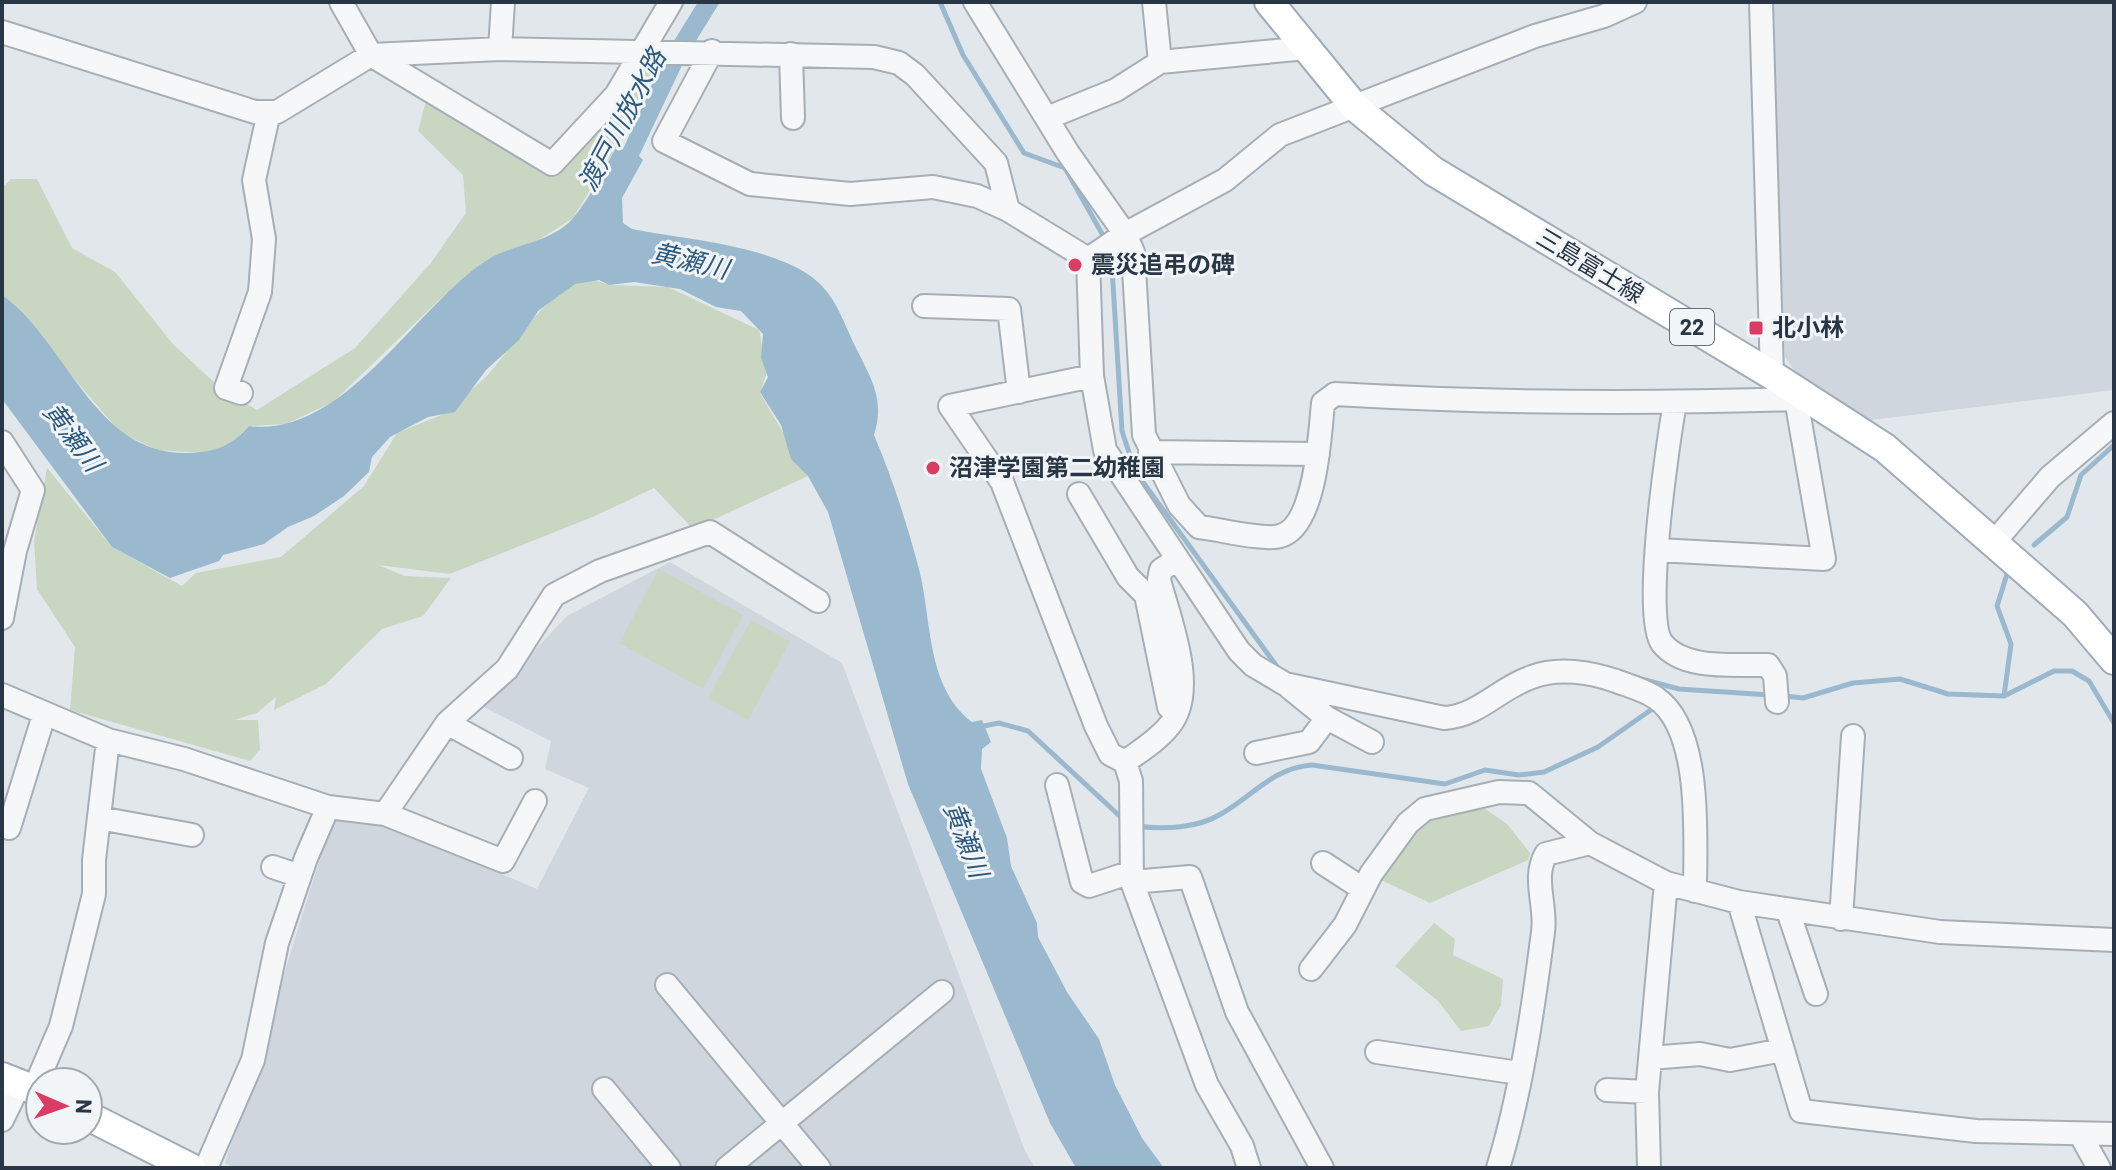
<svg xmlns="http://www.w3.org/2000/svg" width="2116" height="1170" viewBox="0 0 2116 1170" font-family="Barlow,'Noto Sans JP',sans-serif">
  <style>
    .built { fill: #cfd6de }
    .green { fill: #c9d6c2 }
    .water { fill: #9ab9cf }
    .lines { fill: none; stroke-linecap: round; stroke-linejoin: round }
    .stream { stroke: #9ab9cf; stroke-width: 5 }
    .minor-casing { stroke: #a6aeb6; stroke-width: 26 }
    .major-casing { stroke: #a0acb8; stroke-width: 32 }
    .minor { stroke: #f5f7f9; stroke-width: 22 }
    .major { stroke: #fff; stroke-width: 28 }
    .poi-dot { fill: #db3c65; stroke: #f2f5f8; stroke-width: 3 }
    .labels { text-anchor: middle; stroke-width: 6; stroke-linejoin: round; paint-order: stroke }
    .shield { fill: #f2f5f8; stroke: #656f7b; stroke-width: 2 }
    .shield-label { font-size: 22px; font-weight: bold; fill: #283645 }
    .poi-label { font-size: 24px; font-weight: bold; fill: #283645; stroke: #f2f5f8; text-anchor: start }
    .street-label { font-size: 24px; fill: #283645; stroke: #f2f5f8 }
    .water-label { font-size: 26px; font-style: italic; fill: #2e5a7d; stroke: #f2f5f8 }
  </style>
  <rect width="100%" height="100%" fill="#e2e7eb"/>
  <path class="built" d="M 1769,2 L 2114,2 L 2114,390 L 1863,421 L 1810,393 L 1785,357 L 1780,314 Z
    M 670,562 L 842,663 L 1025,1151 L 1035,1168 L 234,1168 L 225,1163 L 333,817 L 377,823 L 537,889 L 589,788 L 545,769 L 551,741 L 482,706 L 567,616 Z"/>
  <path class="green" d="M 639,60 L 658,61 L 618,144 L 573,218 L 534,243 L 488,259 L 438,301 L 333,402 L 286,424 L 249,426 L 230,445 L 203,453 L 157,450 L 120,432 L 2,295 L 2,188 L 11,179 L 37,179 L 72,248 L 115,272 L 173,344 L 218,386 L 257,410 L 355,348 L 430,264 L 466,213 L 463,175 L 418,131 L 429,89 L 552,164 Z
    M 579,275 L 609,285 L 668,287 L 759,330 L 767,372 L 760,393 L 808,476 L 693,529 L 654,488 L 595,516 L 450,574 L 378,565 L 405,576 L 451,578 L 423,616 L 382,629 L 326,684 L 274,710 L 276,697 L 257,713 L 234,720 L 258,720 L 260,750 L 250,761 L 70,710 L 75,647 L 37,589 L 34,542 L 47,468 L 112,547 L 182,586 L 196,573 L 281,557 L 364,486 L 397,433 L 446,413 L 488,375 L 535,316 Z
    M 659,569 L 743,615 L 703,689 L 619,643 Z
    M 751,620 L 790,641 L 748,720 L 708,698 Z
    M 1475,802 L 1507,824 L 1530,853 L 1528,860 L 1430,903 L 1377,878 C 1414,830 1414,818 1475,802 Z
    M 1434,923 L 1455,939 L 1453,955 L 1503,979 L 1501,1005 L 1489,1026 L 1461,1031 L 1438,1001 L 1395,966 Z"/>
  <path class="water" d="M 698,2 L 720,2 L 686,57 L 639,156 L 643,160 L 622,198 L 623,223 L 632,229 C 686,240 794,246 828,293 C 840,309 847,330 856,348 C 872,380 885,400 874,435 C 892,477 907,524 919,569 C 932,620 926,687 972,722 L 982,720 L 991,742 L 982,749 L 981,769 L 1007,838 L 1011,866 L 1037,923 L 1038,937 L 1067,992 L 1099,1039 L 1115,1085 L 1142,1138 L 1164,1168 L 1076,1168 L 1050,1123 L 908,784 L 828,512 L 808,476 L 791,459 L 781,425 L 760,392 L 768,377 L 761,358 L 763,334 L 741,311 L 716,307 L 680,289 L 634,282 L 609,285 L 599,280 L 575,284 L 538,311 L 519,340 L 486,370 L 455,412 L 428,417 L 390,437 L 372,457 L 369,472 L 344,496 L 314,516 L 288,527 L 264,544 L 223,555 L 219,561 L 170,578 L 112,547 L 2,399 L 2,295 C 68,342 94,457 190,453 C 215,452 232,446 249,426 C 344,438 415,307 487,260 C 514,243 551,244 574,217 C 591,197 604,168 618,144 L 624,147 L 664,57 Z"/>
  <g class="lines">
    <path class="stream" d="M 940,2 L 963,55 L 1024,153 L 1065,168 L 1105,239
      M 1111,251 L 1122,431 L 1135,471 L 1278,668
      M 2034,545 L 2067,517 L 2081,475 L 2114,445
      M 1634,677 L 1679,689 L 1770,695
      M 1784,696 L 1803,698 L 1853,683 L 1900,679 L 1948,694 L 2004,696 L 2054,671 L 2072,671 L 2089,681 L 2114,723
      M 2004,696 L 2011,644 L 1997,606 L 2008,571
      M 979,727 L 999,723 L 1028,731 L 1124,820
      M 1137,826 C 1164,830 1198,828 1221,814 C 1254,795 1273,768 1312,765 L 1445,784 L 1485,770 L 1519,775 L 1544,772 L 1598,747 L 1655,707"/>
    <defs>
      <path id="minor" d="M 341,2 L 371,55 L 552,164 L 616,95 L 671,2
        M 975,2 L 1068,153 L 1125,234 L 1133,252 L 1144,435 L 1179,505 L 1199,527 C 1218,529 1264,541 1280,536 C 1316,527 1320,433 1323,403 L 1335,394 C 1488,403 1642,404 1796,399 L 1801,395
        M 1761,2 L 1772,375
        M 2,32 L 255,112 L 277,112 L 371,55 L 500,49 L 874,57 L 899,63 L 915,75 L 996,163 L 1008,210
        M 500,49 L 503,2
        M 712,51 L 664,141 L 750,184 L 850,194 L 933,187 L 977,196 L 1008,210 L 1088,259 L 1092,376 L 1105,450 L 1239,651 L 1253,665 L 1285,684 L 1444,718 C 1479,716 1499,688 1532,677 C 1558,667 1590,672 1616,681 C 1629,686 1645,690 1656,698 C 1703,730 1695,840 1695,891
        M 791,54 L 793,118
        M 1160,62 L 1307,48
        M 1047,118 L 1116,90 L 1160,62 L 1154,2
        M 1088,259 L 1125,234 L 1225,180 L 1280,135 L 1535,36 L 1604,16 L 1635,2
        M 924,306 L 1009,309 L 1019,392
        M 1092,376 L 950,406 L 1002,482 L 1096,726 L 1110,754 L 1125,762
        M 241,393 L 226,388 L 260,292 L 264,239 L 254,180 L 269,112
        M 1675,403 C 1668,441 1642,617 1662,643 C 1684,671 1736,664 1768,665 L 1775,676 L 1777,702
        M 2,442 L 33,490 L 15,551 L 2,618
        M 1150,452 L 1318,454
        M 1079,494 L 1128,577 L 1146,595 L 1169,707 L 1176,711
        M 1995,541 L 2050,477 L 2114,423
        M 1658,550 L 1824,559 L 1796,399
        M 1177,559 L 1161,570 L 1159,580 C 1169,618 1199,691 1169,726 C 1158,740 1140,751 1125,762 L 1131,781 L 1132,882 L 1207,1085 L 1242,1146 L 1249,1168
        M 2,695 L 108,740 L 184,759 L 328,807
        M 1327,718 L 1372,742
        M 447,723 L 511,758
        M 1256,753 L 1309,742 L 1327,718 L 1290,688
        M 1057,785 L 1082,882 L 1089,886 L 1132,872
        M 385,814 L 503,861 L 535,801
        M 99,818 L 192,835
        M 9,828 L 44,715
        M 1323,863 L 1363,889
        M 273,867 L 300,876
        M 1132,882 L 1190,877 L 1237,1012 L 1322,1168
        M 1739,902 L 1801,1111 L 1976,1131 L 2114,1134
        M 1788,911 L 1816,994
        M 1841,919 L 1853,736
        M 1311,969 L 1345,925 L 1371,874 L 1408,823 L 1425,809 L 1499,792 L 1529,793 L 1590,843
        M 667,985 L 819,1168
        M 1377,1052 L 1519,1073
        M 1650,1058 L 1700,1054 L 1730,1060 L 1783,1050
        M 34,1089 L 61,1026 L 94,894 L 94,860 L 108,740
        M 604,1089 L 669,1168
        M 1607,1090 L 1647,1092
        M 2,1120 L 20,1083
        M 2080,1134 L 2099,1168
        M 206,1168 L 253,1060 L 277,943 L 306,858 L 328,807 L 385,814 L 447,723 L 507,669 L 554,595 L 600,571 L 710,532 L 818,601
        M 727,1168 L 942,992
        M 1498,1168 C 1521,1093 1533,1010 1543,932 C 1547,906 1532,878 1546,854 L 1590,843 L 1666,883 L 1739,902 L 1940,932 L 2114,940
        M 1649,1168 L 1647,1092 L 1666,883"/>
      <path id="major" d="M 1269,2 L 1354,106 L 1433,171 L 1772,375 L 1885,448 L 2075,614 L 2114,660
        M 2,1077 L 40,1092
        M 88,1116 L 191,1168"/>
    </defs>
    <use href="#minor" class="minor-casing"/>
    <use href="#major" class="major-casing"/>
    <use href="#minor" class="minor"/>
    <use href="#major" class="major"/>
  </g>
  <g class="poi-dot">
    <circle cx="1075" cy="265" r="8"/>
    <rect x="1748" y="320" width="16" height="16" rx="4"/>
    <circle cx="933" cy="468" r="8"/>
  </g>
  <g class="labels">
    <rect class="shield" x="1670" y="309" width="44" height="36" rx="6"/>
    <g class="shield-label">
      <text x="1692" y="335">22</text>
    </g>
    <g class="poi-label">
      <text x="1091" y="273">震災追弔の碑</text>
      <text x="1772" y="336">北小林</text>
      <text x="949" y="476">沼津学園第二幼稚園</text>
    </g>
    <g class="street-label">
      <text transform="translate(1590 266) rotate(31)" y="8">三島富士線</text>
    </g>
    <g class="water-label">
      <text transform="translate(622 120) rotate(-62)" y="9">渡戸川放水路</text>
      <text transform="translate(690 261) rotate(13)" y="9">黄瀬川</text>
      <text transform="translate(73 437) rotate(53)" y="9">黄瀬川</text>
      <text transform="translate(966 840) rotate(69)" y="9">黄瀬川</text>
    </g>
  </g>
  <rect width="2116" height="1170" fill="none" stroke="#283645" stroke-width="8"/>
  <g transform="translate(64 1106) rotate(92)"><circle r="38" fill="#f2f5f8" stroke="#a1a9b0" stroke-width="2"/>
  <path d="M0-6L14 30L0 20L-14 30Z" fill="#db3c65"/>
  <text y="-12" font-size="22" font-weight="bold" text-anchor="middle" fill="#283645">N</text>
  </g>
</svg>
